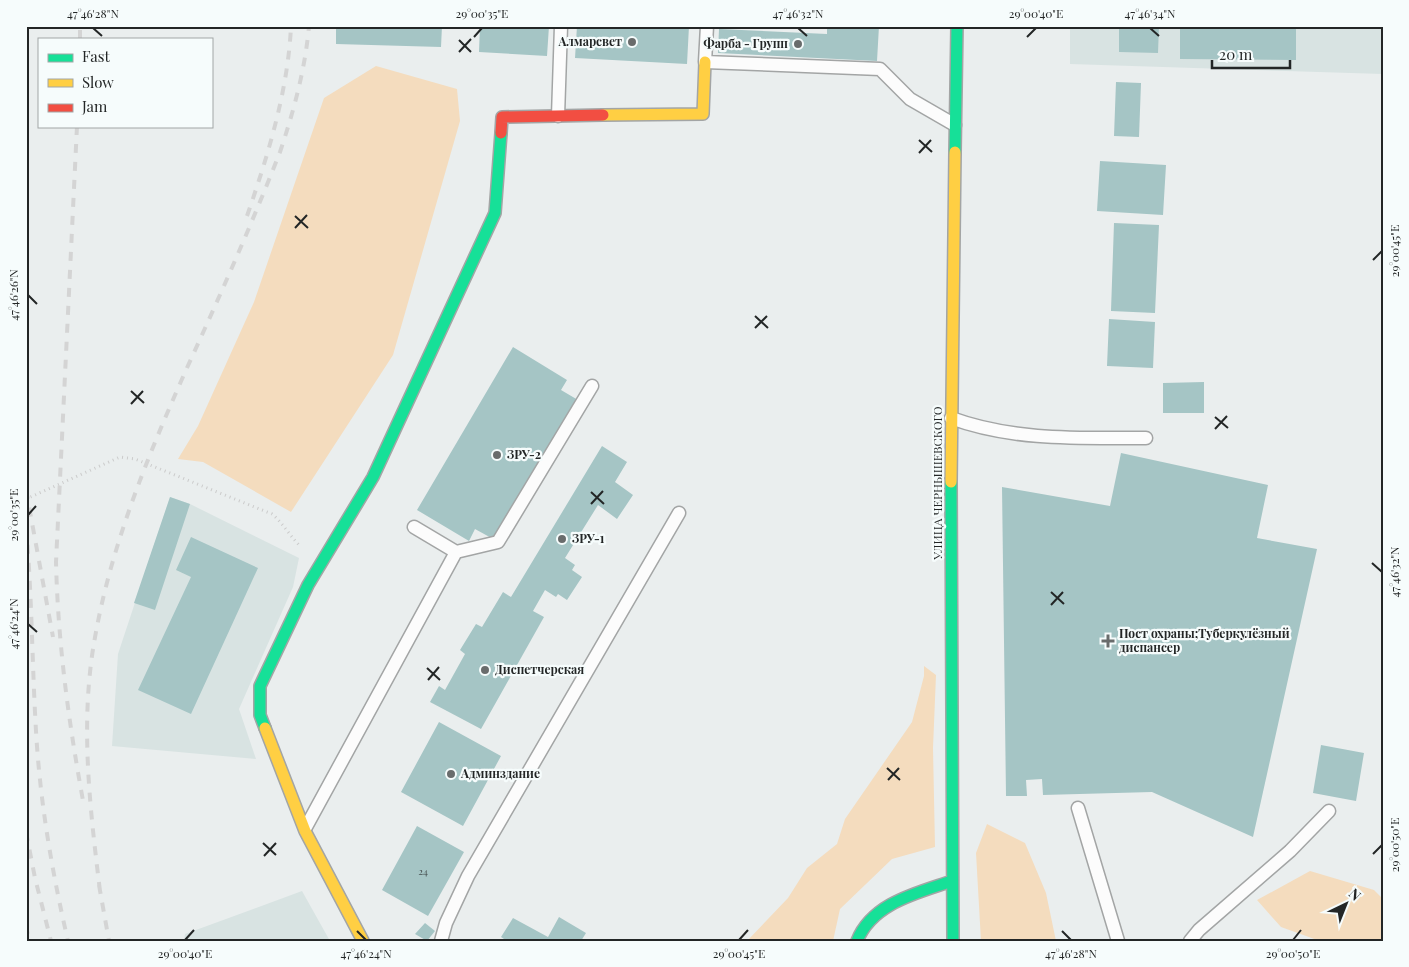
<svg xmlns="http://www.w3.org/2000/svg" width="1409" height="967" viewBox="0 0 1409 967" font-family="'Playfair Display',serif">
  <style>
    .built { fill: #d8e3e2 }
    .green { fill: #f4dcbe }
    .building { fill: #a5c5c5 }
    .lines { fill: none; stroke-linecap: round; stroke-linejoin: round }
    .lane-casing { stroke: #a3a5a5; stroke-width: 15 }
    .fast-casing { stroke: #a3a5a5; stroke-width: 14 }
    .slow-casing { stroke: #a3a5a5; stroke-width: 14 }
    .jam-casing { stroke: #a3a5a5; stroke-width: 14 }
    .path { stroke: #cbcbcb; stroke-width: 3; stroke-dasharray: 1 4; stroke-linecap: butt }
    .lane { stroke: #fcfcfc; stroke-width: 12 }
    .fast { stroke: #16e098; stroke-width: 11 }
    .slow { stroke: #ffcf43; stroke-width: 11 }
    .jam { stroke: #f24e42; stroke-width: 11 }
    .rail { stroke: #d4d4d4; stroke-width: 4; stroke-dasharray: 9 9; stroke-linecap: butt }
    .ticks { fill: none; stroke: #232626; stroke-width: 2 }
    .poi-dot { fill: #696c6c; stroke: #f6fcfc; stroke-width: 2 }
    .labels { text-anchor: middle; stroke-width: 4.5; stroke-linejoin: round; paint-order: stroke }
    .number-label { font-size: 10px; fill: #444e4e }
    .poi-label { font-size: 12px; font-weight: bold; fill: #232626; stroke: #f6fcfc; text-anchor: start }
    .street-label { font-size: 12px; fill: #232626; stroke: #f6fcfc }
    .neatline { fill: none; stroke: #232626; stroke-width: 2 }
    .ticks-label { font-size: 12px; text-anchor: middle; fill: #232626 }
  </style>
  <rect width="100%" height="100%" fill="#eaeeee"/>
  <path class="built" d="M 1070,26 L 1383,26 L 1383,74 L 1070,64 Z
    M 170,497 L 190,504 L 299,558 L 293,587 L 239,709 L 256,759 L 112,746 L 118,654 Z
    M 302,891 L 330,941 L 184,941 L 185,934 Z"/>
  <path class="green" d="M 376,66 L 457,89 L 460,121 L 393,355 L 291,512 L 203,462 L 178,459 L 198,426 L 254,302 L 324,98 Z
    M 924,666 L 936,675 L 933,748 L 935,847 L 892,859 L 840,909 L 833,941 L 747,941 L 788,898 L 807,868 L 837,844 L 845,819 L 912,722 L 924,676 Z
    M 987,824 L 1025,843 L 1046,893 L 1056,941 L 981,941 L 976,853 Z
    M 1310,871 L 1374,890 L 1383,899 L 1383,941 L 1320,941 L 1281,927 L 1257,900 Z"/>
  <path class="building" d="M 336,26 L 442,26 L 441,47 L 336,44 Z
    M 480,26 L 549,26 L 547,56 L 479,52 Z
    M 577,26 L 689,26 L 687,64 L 575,58 Z
    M 827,26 L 879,26 L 877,61 L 718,53 L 719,29 L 827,34 Z
    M 1119,26 L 1159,26 L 1158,53 L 1119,52 Z
    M 1180,26 L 1296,26 L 1296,60 L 1180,59 Z
    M 1116,82 L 1141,83 L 1139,137 L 1114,136 Z
    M 1100,161 L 1166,165 L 1163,215 L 1097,211 Z
    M 1114,223 L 1159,225 L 1155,313 L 1111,311 Z
    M 1109,319 L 1155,322 L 1153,368 L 1107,366 Z
    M 513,347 L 567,380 L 561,390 L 578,400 L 495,540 L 475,529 L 469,541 L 417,510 Z
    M 1204,382 L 1204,413 L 1163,413 L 1163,383 Z
    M 602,446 L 627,462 L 615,482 L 633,495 L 617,519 L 598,505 L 565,558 L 575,565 L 572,570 L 582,577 L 567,600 L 558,594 L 556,597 L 545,590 L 533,611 L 544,617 L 481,729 L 430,702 L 439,686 L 445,690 L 465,654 L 460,650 L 476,624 L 482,627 L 503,592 L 511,597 Z
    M 1121,453 L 1268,485 L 1257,538 L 1317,549 L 1253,837 L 1152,792 L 1043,795 L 1042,779 L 1026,780 L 1027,796 L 1006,796 L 1002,487 L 1110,506 Z
    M 170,497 L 190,504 L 155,610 L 134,603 Z
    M 191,537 L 258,568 L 191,714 L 138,690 L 191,577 L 176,570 Z
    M 439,722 L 501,756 L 463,826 L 401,792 Z
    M 1321,745 L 1364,753 L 1356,801 L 1313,793 Z
    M 417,826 L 464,852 L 428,916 L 382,890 Z
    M 559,917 L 586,933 L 581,941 L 507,941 L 501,937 L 513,918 L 548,937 Z
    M 425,923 L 435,931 L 427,941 L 415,934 Z"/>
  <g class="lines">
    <defs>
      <path id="lane" d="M 707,26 L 705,62 L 880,69 L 910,99 L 955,125
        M 558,116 L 561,26
        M 951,418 C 1013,441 1081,438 1146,438
        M 414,527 L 456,552
        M 1078,808 L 1118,941
        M 306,827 L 456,552 L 498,542 L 592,386
        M 441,941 L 446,923 L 468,876 L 679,513
        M 1190,941 L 1199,930 L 1290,851 L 1329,811"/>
      <path id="fast" d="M 955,152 L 957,26
        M 951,482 L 953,941
        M 265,728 L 260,715 L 260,686 L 308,585 L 373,477 L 495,213 L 501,133
        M 857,941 C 872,903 917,893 952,881"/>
      <path id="slow" d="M 603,115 L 703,114 L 705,62
        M 951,482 L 955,152
        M 265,728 L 305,831 L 363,941"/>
      <path id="jam" d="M 501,133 L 502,117 L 603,115"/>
    </defs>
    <use href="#lane" class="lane-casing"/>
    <use href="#fast" class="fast-casing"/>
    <use href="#slow" class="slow-casing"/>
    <use href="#jam" class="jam-casing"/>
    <path class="path" d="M 26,499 L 120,457 L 135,459 L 272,514 C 283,523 289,535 300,546"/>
    <use href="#lane" class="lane"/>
    <use href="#fast" class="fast"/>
    <use href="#slow" class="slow"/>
    <use href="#jam" class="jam"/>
    <path class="rail" d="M 80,39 L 80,26
      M 77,126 L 56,562 C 58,645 69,725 84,806
      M 247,216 C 268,155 288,91 291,26
      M 26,490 L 53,637
      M 26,527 C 32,595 32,663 36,731 C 40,802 52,872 68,941
      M 26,832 L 35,878 L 51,941
      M 99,885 L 109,941
      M 100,891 C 90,809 80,725 94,643 C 110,548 147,458 186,370 C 219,298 251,226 280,152 C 294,110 305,70 309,26
      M 26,925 L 29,941"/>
  </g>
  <path class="ticks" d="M 93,28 L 102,36M 798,28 L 807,36M 1150,28 L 1159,36M 474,37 L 482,28M 1027,37 L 1036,28M 459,40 L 471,52M 459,52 L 471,39M 919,140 L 932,152M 919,153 L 931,140M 295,216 L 308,228M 295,228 L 307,215M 1373,260 L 1382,251M 28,295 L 37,304M 755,316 L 768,328M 755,328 L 767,316M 131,391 L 144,403M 131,404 L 143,391M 1215,417 L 1228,428M 1215,429 L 1227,416M 591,492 L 604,504M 591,504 L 603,491M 28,515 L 36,506M 1372,563 L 1382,572M 1051,592 L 1064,604M 1051,605 L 1063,592M 28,624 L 37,632M 427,668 L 440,680M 428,680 L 439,667M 887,768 L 900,780M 888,780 L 899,768M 263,843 L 276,855M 1373,854 L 1382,845M 264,856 L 276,843M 357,931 L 366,940M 1062,931 L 1071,940M 185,940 L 194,930M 739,940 L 748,930M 1293,940 L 1301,930"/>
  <g class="poi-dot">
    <circle cx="632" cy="42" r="5"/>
    <circle cx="798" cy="44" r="5"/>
    <circle cx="497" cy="455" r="5"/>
    <circle cx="562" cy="539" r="5"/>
    <path d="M1105.5 633.5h5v5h5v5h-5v5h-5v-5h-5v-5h5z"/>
    <circle cx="485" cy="670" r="5"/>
    <circle cx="451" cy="774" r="5"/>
  </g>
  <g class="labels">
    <g class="number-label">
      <text x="423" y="875">24</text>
    </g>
    <g class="poi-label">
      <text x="622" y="46" text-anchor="end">Алмарсвет</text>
      <text x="788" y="48" text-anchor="end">Фарба - Групп</text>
      <text x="507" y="459">ЗРУ-2</text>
      <text x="572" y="543">ЗРУ-1</text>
      <text x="1119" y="638">Пост охраны;Туберкулёзный<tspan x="1119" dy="14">диспансер</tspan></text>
      <text x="495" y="674">Диспетчерская</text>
      <text x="461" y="778">Админздание</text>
    </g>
    <g class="street-label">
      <text transform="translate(938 483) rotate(-90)" y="4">УЛИЦА ЧЕРНЫШЕВСКОГО</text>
    </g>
  </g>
  <rect width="1409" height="967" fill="none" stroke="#f6fcfc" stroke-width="55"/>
  <rect x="38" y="38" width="175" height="90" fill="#f6fcfc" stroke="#a2a6a6"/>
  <rect x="48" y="54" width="25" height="8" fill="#16e098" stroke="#a2a6a6"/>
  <text x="82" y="62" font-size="15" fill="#232626">Fast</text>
  <rect x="48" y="79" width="25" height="8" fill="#ffcf43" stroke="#a2a6a6"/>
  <text x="82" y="88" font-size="15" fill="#232626">Slow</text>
  <rect x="48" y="104" width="25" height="8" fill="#f24e42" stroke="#a2a6a6"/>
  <text x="82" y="112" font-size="15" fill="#232626">Jam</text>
  <g transform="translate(1346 904) rotate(43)" stroke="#f6fcfc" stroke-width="4" paint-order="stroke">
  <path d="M0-4L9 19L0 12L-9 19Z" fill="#232626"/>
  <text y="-8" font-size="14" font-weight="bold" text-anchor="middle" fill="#232626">N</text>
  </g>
  <path d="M1212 60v8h78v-8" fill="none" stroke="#232626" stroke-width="2.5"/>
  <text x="1219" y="60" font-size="15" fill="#232626" stroke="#f6fcfc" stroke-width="4" paint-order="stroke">20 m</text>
  <rect x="28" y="28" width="1354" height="912" class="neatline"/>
  <g class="ticks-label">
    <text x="93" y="18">47°46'28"N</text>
    <text x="482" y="18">29°00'35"E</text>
    <text x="798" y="18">47°46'32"N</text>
    <text x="1036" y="18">29°00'40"E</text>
    <text x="1150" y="18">47°46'34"N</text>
    <text transform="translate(1395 251) rotate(-90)" y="4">29°00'45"E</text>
    <text transform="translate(14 295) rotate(-90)" y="4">47°46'26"N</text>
    <text transform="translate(14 515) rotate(-90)" y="4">29°00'35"E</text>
    <text transform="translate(1395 572) rotate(-90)" y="4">47°46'32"N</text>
    <text transform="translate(14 624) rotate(-90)" y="4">47°46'24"N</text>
    <text transform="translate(1395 845) rotate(-90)" y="4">29°00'50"E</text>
    <text x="185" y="958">29°00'40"E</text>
    <text x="366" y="958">47°46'24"N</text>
    <text x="739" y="958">29°00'45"E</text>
    <text x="1071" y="958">47°46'28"N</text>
    <text x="1293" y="958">29°00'50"E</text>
  </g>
</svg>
